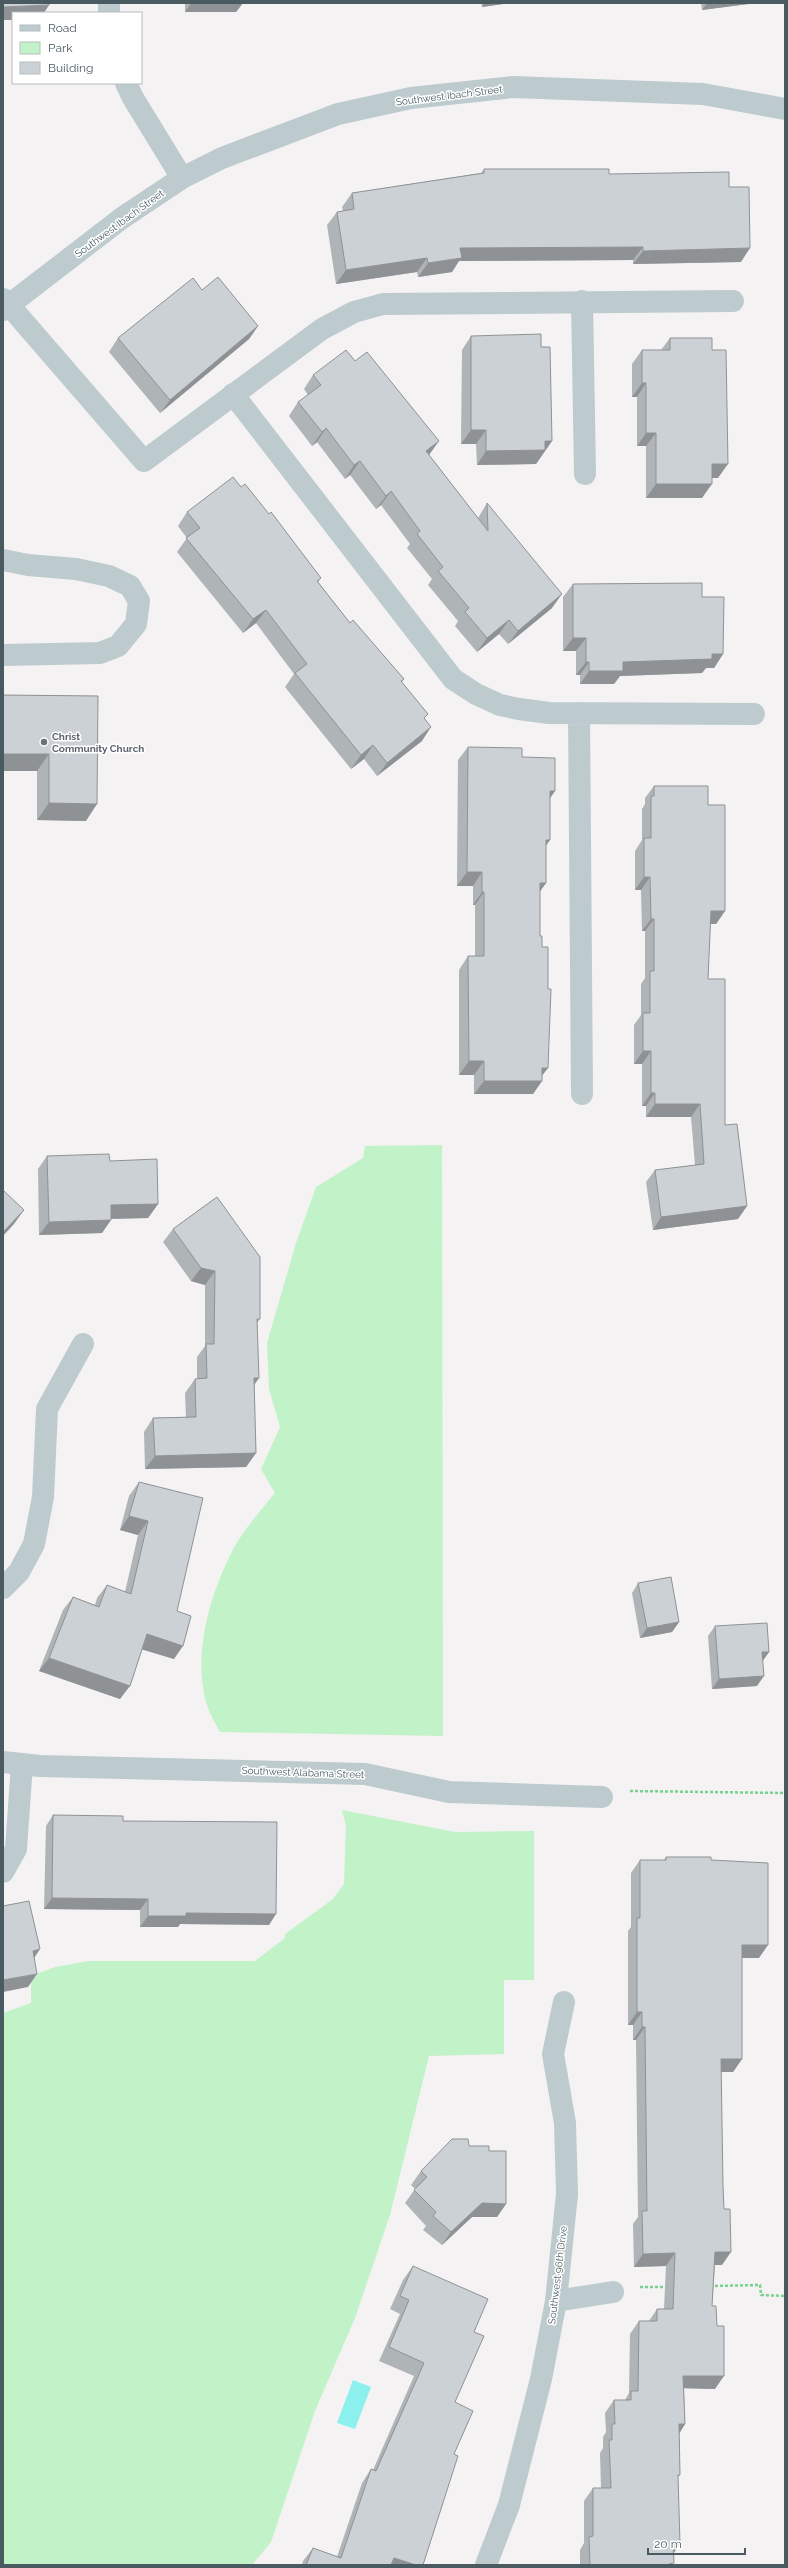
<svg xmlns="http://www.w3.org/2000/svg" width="788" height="2568" viewBox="0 0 788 2568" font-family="Raleway,sans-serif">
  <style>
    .green { fill: #c1f2c8 }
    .water { fill: #8cf1ee }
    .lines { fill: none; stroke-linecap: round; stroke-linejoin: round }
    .path { stroke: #77d28f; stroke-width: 2.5; stroke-dasharray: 3 2; stroke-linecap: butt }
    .minor { stroke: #bdcbcf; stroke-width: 22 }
    .wall { fill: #afb4b7 }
    .shaded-wall { fill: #8f9295 }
    .building { fill: #ccd1d5; stroke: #8f9295 }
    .worship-dot { fill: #6b7280; stroke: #fff; stroke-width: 1.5 }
    .labels { text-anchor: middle; stroke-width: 3; stroke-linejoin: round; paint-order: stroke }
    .street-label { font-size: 10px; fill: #495b61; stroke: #fff }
    .worship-label { font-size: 10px; font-weight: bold; fill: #5b616d; stroke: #fff; text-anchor: start }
  </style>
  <rect width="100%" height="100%" fill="#f5f2f3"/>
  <path class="green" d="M 442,1145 L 443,1736 L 220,1732 C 215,1723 209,1712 206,1702 C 192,1651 212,1588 236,1544 C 247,1526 262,1509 275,1493 L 261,1469 L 280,1427 L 269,1389 L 267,1343 L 296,1243 L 316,1187 L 363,1158 L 365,1146 Z
    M 342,1810 L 455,1832 L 534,1831 L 534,1980 L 504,1980 L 504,2054 L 429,2056 L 390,2215 L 355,2318 L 315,2411 L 271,2542 L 252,2565 L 3,2565 L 3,2013 L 31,2003 L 31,1976 L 55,1967 L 89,1961 L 255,1961 L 285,1938 L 285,1934 L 333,1899 L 344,1884 L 346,1825 Z"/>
  <path class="water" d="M 353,2380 L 371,2387 L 355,2429 L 337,2423 Z"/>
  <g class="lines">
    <path class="path" d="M 630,1791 L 785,1793
      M 710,2286 L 760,2285 L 761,2295 L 785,2296
      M 640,2287 L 667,2287"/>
    <path class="minor" d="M 109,3 L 109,13
      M 126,83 L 133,98 L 182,178
      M 3,299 L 9,305 L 122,218 L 182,178 L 222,158 L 338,114 L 411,98 L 513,87 L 703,94 L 785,109
      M 582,301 L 585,474
      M 3,310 L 9,305 L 144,461 L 322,329 L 354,312 L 383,304 L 733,301
      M 233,394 L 453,679 L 476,694 L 500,705 L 519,709 L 549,713 L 754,714
      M 3,560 L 28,565 L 76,569 L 109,576 L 130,586 L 139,601 L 136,624 L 118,646 L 100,653 L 3,655
      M 579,713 L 582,1094
      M 3,1588 L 19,1572 L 34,1544 L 43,1497 L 47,1409 L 83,1344
      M 3,1762 L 40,1766 L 365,1774 L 449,1792 L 602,1797
      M 3,1872 L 16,1849 L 22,1764
      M 556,2301 L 613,2292
      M 486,2565 L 509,2505 L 541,2379 L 556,2301 L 567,2194 L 565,2123 L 553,2054 L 564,2002"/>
  </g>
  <path class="wall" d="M 185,3 L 243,3 L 236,12 L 185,12 Z
    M 481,3 L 510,3 L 482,7 Z
    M 701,3 L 756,3 L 702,10 Z
    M 484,169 L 609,174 L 729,187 L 741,262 L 633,264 L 633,260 L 459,261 L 452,272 L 418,277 L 417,272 L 336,284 L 327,225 L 337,212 L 343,211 L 342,207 L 352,193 L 481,173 Z
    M 258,326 L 249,339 L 160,413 L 109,352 L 118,338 Z
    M 471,336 L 541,347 L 552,441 L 536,464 L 477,465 L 476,444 L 461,444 L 462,350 Z
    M 670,338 L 712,350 L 718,478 L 712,478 L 702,498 L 646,498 L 646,446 L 637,446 L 637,397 L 632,397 L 632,364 L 642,350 L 661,350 Z
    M 313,375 L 429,455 L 478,518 L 487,503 L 552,608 L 508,644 L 499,634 L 477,652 L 455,626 L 458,621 L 428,585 L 432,579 L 407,548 L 410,544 L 381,505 L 376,509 L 350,475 L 345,479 L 317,442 L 312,446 L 289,416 L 298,402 L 308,395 L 304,389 Z
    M 241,487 L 269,514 L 321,578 L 318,582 L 350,623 L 404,679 L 402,682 L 425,719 L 422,741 L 377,776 L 364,759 L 351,769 L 285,687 L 294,674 L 256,623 L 243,633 L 177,552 L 187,538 L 178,526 L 187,512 Z
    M 573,584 L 702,597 L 723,654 L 714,668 L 706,668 L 702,673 L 620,676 L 614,684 L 580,684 L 580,675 L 576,675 L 576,651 L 563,651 L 563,597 Z
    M 3,695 L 98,696 L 86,821 L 37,820 L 37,771 L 3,771 Z
    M 468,747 L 522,757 L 555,791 L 550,798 L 550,840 L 546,845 L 546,883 L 540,891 L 540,936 L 542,947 L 548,1068 L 542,1075 L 542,1081 L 533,1094 L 474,1094 L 474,1075 L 459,1075 L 459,970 L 468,956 L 475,956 L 475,905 L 473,905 L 473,886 L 457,886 L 458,760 Z
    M 654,786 L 708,805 L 725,911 L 716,924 L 710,924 L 708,979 L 725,1125 L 747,1206 L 738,1219 L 653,1230 L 646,1182 L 655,1170 L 695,1165 L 691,1117 L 646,1117 L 646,1106 L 642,1106 L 642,1064 L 634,1064 L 634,1025 L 641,1015 L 641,984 L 645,978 L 645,931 L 642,931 L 641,890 L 635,890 L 635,851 L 642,840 L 642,809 L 645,804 L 645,798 Z
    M 47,1156 L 110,1161 L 158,1204 L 148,1218 L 111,1219 L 102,1233 L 39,1235 L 38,1169 Z
    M 217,1197 L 260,1319 L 257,1323 L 254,1386 L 256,1453 L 246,1467 L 145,1469 L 144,1432 L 153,1418 L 186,1417 L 185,1393 L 195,1379 L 197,1379 L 197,1357 L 205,1346 L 205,1285 L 191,1281 L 163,1242 L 173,1229 Z
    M 139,1482 L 177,1611 L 174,1659 L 142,1649 L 120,1699 L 39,1671 L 63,1610 L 73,1597 L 95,1605 L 97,1598 L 107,1585 L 125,1592 L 138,1535 L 120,1530 L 129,1496 Z
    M 638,1583 L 679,1622 L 672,1632 L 640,1638 L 632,1593 Z
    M 715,1626 L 769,1652 L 762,1661 L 757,1686 L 712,1689 L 708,1636 Z
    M 53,1815 L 123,1821 L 269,1925 L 180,1924 L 178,1927 L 140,1927 L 140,1910 L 44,1909 L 46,1826 Z
    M 666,1857 L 711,1860 L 759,1958 L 742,1958 L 742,2059 L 733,2072 L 721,2072 L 722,2265 L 715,2265 L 712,2306 L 715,2389 L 684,2388 L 685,2424 L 679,2434 L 680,2475 L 678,2477 L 672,2565 L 580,2565 L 580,2550 L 584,2543 L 584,2501 L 593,2488 L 601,2488 L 600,2453 L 603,2448 L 603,2437 L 606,2432 L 605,2413 L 614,2400 L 625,2400 L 629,2393 L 630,2334 L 639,2321 L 649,2321 L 657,2309 L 664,2309 L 666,2266 L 634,2267 L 633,2224 L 638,2217 L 636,2040 L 633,2040 L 633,2025 L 628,2025 L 628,1931 L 631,1927 L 631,1873 L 640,1860 L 664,1860 Z
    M 469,2146 L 489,2151 L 506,2204 L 497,2217 L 472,2217 L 442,2245 L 423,2230 L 426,2226 L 405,2203 L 415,2189 L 411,2185 L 421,2171 Z
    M 413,2266 L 474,2332 L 455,2402 L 454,2454 L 423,2565 L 302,2565 L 303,2561 L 313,2548 L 337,2557 L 362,2483 L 371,2469 L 373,2470 L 414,2376 L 379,2361 L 400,2314 L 390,2309 L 403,2280 Z"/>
  <path class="shaded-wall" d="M 191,3 L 243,3 L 236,12 L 185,12 Z
    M 484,3 L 510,3 L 482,7 Z
    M 707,3 L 756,3 L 702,10 Z
    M 49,5 L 44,13 L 13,13 L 13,20 L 3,20 L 3,7 Z
    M 643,247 L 633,260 L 459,261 L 452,272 L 418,277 L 428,263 L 460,248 Z
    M 750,248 L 741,262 L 633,264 L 643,251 Z
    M 427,258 L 417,272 L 336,284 L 346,270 Z
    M 258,326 L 249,339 L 160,413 L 170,400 Z
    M 642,383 L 646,383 L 637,397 L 632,397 Z
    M 326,428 L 317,442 L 312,446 L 322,432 Z
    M 471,430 L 486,430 L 476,444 L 461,444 Z
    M 646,433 L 656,433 L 646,446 L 637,446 Z
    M 439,441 L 429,455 L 426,451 Z
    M 545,441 L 552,441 L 536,464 L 477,465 L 486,451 Z
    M 360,461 L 350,475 L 345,479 L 354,465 Z
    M 712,464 L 728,464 L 718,478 L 702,478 Z
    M 656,484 L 712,484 L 702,498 L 646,498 Z
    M 391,491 L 381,505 L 376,509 L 386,496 Z
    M 562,594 L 552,608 L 508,644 L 518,631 Z
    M 266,610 L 256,623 L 243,633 L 253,619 Z
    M 509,620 L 499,634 L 477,652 L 487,638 Z
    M 573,638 L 586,638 L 576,651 L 563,651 Z
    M 712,654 L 723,654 L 714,668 L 706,668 L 702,673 L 620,676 L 614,684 L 580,684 L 589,671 L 623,662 Z
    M 586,662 L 589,662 L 580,675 L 576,675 Z
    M 431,727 L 422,741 L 377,776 L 387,763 Z
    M 373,745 L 364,759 L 351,769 L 361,755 Z
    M 3,754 L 49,754 L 37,771 L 3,771 Z
    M 550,791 L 555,791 L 546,804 Z
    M 49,803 L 97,804 L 86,821 L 37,820 Z
    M 546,840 L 550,840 L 540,854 Z
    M 467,872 L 482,872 L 473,886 L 457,886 Z
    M 644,877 L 650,877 L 641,890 L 635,890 Z
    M 540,883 L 546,883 L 536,897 Z
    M 482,892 L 484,892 L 475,905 L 473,905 Z
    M 711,911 L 725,911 L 716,924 L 702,924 Z
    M 651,919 L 654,919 L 645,931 L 642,931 Z
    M 643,1051 L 651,1051 L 642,1064 L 634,1064 Z
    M 469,1061 L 484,1061 L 474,1075 L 459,1075 Z
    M 542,1068 L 548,1068 L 538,1081 L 542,1081 L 533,1094 L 474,1094 L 484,1081 Z
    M 651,1093 L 655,1093 L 646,1106 L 642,1106 Z
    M 655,1104 L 700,1104 L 691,1117 L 646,1117 Z
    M 158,1204 L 148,1218 L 102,1219 L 111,1205 Z
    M 747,1206 L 738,1219 L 653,1230 L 661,1217 Z
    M 24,1210 L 14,1224 L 3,1236 L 3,1232 Z
    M 111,1220 L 102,1233 L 39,1235 L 49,1222 Z
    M 201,1268 L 215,1271 L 205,1285 L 191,1281 Z
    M 254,1378 L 259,1378 L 250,1391 Z
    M 256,1453 L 246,1467 L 145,1469 L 155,1456 Z
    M 129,1516 L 148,1521 L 138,1535 L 120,1530 Z
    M 679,1622 L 672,1632 L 640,1638 L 647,1628 Z
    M 147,1634 L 183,1646 L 174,1659 L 137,1648 Z
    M 762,1652 L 769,1652 L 762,1662 Z
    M 49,1658 L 130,1686 L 120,1699 L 39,1671 Z
    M 764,1676 L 757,1686 L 712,1689 L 719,1679 Z
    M 52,1898 L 148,1899 L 140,1910 L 44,1909 Z
    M 186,1913 L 276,1914 L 269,1925 L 180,1924 L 178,1927 L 140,1927 L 148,1916 Z
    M 742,1945 L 768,1945 L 759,1958 L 733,1958 Z
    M 40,1949 L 31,1963 L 33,1951 Z
    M 37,1974 L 28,1987 L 3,1992 L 3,1980 Z
    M 637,2012 L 642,2012 L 633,2025 L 628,2025 Z
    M 642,2027 L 645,2027 L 636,2040 L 633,2040 Z
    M 721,2059 L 742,2059 L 733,2072 L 712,2072 Z
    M 482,2203 L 506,2204 L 497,2217 L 472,2217 L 442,2245 L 451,2232 Z
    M 715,2252 L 731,2252 L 722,2265 L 706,2265 Z
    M 675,2253 L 666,2266 L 634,2267 L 643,2254 Z
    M 683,2376 L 724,2376 L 715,2389 L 674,2388 Z
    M 679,2424 L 685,2424 L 677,2437 Z
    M 673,2544 L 680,2544 L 671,2557 Z
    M 394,2558 L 416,2565 L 389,2565 Z"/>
  <path class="building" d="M 3,3 L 49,3 L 49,5 L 3,7 Z
    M 484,169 L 609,169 L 609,174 L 729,172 L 729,187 L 749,187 L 750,248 L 643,251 L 643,247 L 460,248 L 462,258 L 428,263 L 427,258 L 346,270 L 337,212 L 354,209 L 352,193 L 484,173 Z
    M 218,277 L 258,326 L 170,400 L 118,338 L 193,278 L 202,290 Z
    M 541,334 L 541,347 L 550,347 L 552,441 L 545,441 L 545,450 L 486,451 L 486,430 L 471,430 L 471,336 Z
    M 670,338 L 712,338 L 712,350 L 726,350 L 728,464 L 712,464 L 712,484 L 656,484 L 656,433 L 646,433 L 646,383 L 642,383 L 642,350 L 670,350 Z
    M 346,350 L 355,361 L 367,352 L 439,441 L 426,451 L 488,531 L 487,503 L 562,594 L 518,631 L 509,620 L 487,638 L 465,612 L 469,608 L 438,571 L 443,567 L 417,534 L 420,531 L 391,491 L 386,496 L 360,461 L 354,465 L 326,428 L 322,432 L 298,402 L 321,385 L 313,375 Z
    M 233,477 L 241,487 L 245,484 L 269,514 L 271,512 L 321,578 L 317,581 L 350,623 L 353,620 L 404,679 L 401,681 L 428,714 L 424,718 L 431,727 L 387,763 L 373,745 L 361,755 L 295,673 L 307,664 L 266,610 L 253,619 L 186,538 L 200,528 L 187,512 Z
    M 702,583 L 702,597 L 724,597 L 723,654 L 712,654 L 712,659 L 623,662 L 623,671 L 589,671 L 589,662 L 586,662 L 586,638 L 573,638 L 573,584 Z
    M 3,695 L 98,696 L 97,804 L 49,803 L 49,754 L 3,754 Z
    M 468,747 L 522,748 L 522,757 L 555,758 L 555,791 L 550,791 L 550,840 L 546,840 L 546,883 L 540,883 L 540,936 L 542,936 L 542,947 L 548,947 L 548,989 L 551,989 L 548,1068 L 542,1068 L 542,1081 L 484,1081 L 484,1061 L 469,1061 L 468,956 L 484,956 L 484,892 L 482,892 L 482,872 L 467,872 Z
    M 654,786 L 708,786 L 708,805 L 725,805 L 725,911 L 711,911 L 708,979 L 725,979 L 725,1125 L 737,1124 L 747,1206 L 661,1217 L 655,1170 L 704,1164 L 700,1104 L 655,1104 L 655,1093 L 651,1093 L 651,1051 L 643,1051 L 643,1013 L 650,1013 L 650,971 L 654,971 L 654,919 L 651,919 L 650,877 L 644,877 L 644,838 L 651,838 L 651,796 L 654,796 Z
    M 109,1154 L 110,1161 L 157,1159 L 158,1204 L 111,1205 L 111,1220 L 49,1222 L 47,1156 Z
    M 3,1190 L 24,1210 L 3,1232 Z
    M 217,1197 L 260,1257 L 260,1319 L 257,1319 L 259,1378 L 254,1378 L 256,1453 L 155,1456 L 153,1418 L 196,1417 L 195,1379 L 207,1378 L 206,1344 L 214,1344 L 215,1271 L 201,1268 L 173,1229 Z
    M 139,1482 L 203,1498 L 177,1611 L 191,1616 L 183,1646 L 147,1634 L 130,1686 L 49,1658 L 73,1597 L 99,1607 L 107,1585 L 131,1594 L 148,1521 L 129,1516 Z
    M 671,1577 L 679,1622 L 647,1628 L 638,1583 Z
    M 767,1623 L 769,1652 L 762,1652 L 764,1676 L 719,1679 L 715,1626 Z
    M 53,1815 L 123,1816 L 123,1821 L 277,1822 L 276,1914 L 186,1913 L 186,1916 L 148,1916 L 148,1899 L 52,1898 Z
    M 666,1857 L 711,1857 L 711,1860 L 768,1863 L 768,1945 L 742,1945 L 742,2059 L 721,2059 L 723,2186 L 724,2209 L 730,2209 L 731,2252 L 715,2252 L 712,2306 L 716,2306 L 717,2326 L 724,2326 L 724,2376 L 683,2376 L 685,2424 L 679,2424 L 680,2475 L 678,2475 L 680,2544 L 673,2544 L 674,2563 L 669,2564 L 669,2565 L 590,2565 L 589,2537 L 593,2536 L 593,2488 L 611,2488 L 609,2440 L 612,2440 L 612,2424 L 615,2424 L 614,2400 L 631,2400 L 631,2391 L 638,2391 L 639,2321 L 657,2321 L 657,2309 L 673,2309 L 675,2253 L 643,2254 L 642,2211 L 647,2211 L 645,2027 L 642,2027 L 642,2012 L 637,2012 L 637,1918 L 640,1918 L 640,1860 L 666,1860 Z
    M 29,1901 L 40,1949 L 33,1951 L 37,1974 L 3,1980 L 3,1906 Z
    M 452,2139 L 468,2139 L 469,2146 L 489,2146 L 489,2151 L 506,2151 L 506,2204 L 482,2203 L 451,2232 L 433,2216 L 436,2212 L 414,2190 L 427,2177 L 421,2171 Z
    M 413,2266 L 488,2299 L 474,2332 L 484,2336 L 455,2402 L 473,2411 L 454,2454 L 458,2456 L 423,2565 L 416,2565 L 394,2558 L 391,2565 L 306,2565 L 313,2548 L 341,2558 L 371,2469 L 376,2471 L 424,2363 L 389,2347 L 409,2300 L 400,2296 Z"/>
  <circle class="worship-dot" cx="44" cy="742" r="4"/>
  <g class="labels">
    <g class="street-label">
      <text transform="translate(449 95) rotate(-7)" y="4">Southwest Ibach Street</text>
      <text transform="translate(119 223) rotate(-36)" y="4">Southwest Ibach Street</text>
      <text transform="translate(303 1772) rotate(2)" y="4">Southwest Alabama Street</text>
      <text transform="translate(557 2275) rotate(-83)" y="4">Southwest 96th Drive</text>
    </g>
    <g class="worship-label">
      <text x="52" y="740">Christ<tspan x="52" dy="12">Community Church</tspan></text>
    </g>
  </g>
  <rect width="788" height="2568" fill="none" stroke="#495b61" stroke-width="8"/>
  <rect x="12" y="12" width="130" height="72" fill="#ffffff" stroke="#b6bdc0"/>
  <rect x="20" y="25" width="20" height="6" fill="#bdcbcf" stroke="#b6bdc0"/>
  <text x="48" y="32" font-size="12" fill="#495b61">Road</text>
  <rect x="20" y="42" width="20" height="12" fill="#c1f2c8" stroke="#b6bdc0"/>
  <text x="48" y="52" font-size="12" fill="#495b61">Park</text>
  <rect x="20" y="62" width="20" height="12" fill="#ccd1d5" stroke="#b6bdc0"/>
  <text x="48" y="72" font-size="12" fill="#495b61">Building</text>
  <path d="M648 2548v6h97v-6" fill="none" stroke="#495b61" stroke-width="2"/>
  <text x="654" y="2548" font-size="12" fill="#495b61" stroke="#ffffff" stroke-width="3" paint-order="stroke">20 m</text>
</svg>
